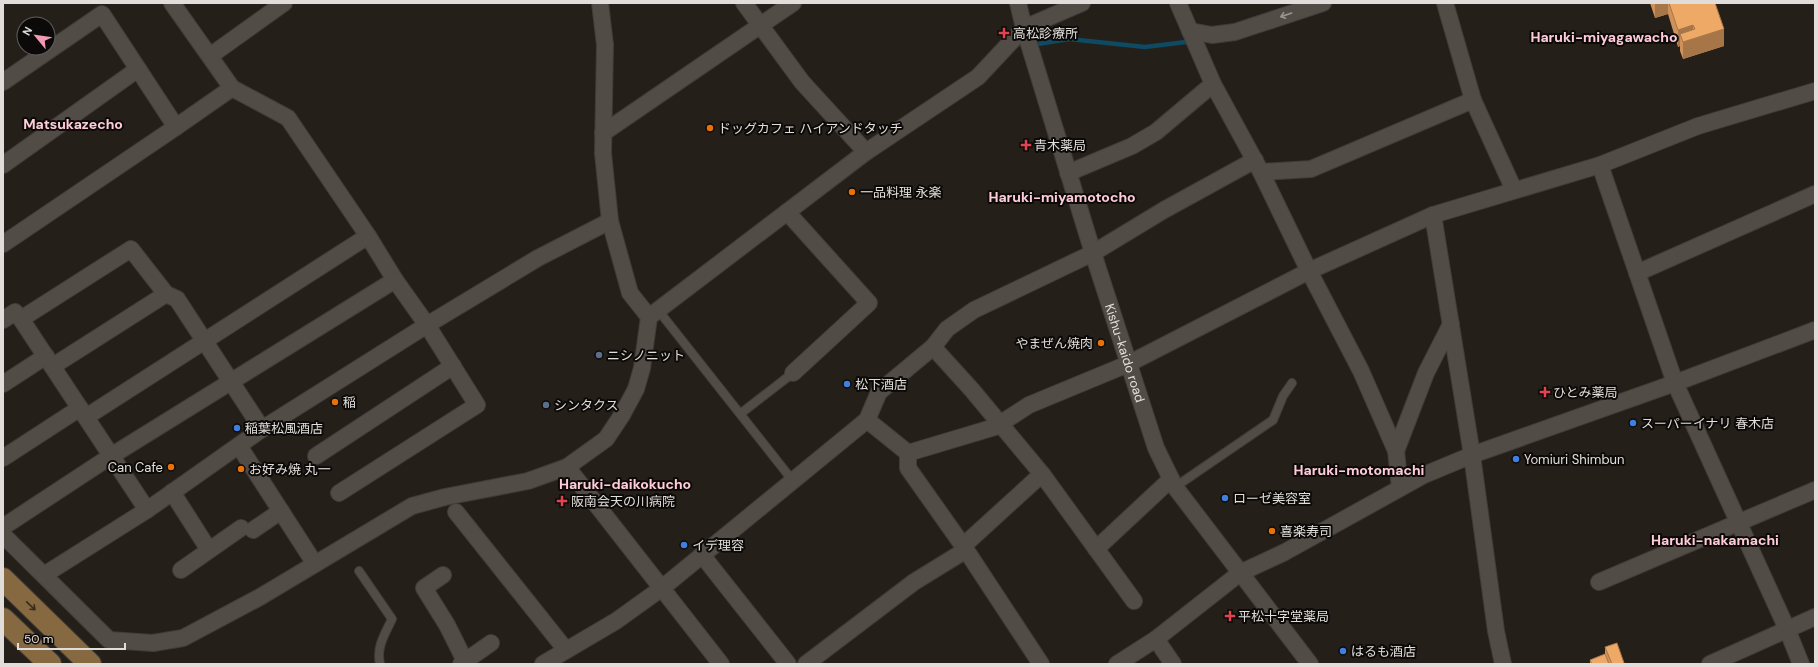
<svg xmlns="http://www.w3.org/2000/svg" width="1818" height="667" viewBox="0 0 1818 667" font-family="'DM Sans','Noto Sans JP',sans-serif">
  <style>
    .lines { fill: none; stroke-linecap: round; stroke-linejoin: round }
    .stream { stroke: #0e4a62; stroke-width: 4.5 }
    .service-casing { stroke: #413c38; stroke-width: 10 }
    .minor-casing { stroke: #413c38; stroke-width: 18 }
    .primary-casing { stroke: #413c38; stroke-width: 24 }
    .service { stroke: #524c46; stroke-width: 8 }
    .minor { stroke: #524c46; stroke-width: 16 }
    .primary { stroke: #876941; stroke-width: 22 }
    .wall { fill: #ce9159 }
    .shaded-wall { fill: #a77648 }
    .building { fill: #efa967; stroke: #a77648 }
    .oneway { stroke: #9a9490 }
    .oneway2 { stroke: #372b1c }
    .health-dot { fill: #e0444e; stroke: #0c0a08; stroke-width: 1.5 }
    .food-dot { fill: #e8710a; stroke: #0c0a08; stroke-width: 1.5 }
    .service-dot { fill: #5c6f8a; stroke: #0c0a08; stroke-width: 1.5 }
    .shop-dot { fill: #3f7fe0; stroke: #0c0a08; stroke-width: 1.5 }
    .labels { text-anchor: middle; stroke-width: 4; stroke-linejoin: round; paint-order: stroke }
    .poi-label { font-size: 13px; fill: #e1ddda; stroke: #0c0a08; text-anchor: start }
    .street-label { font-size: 13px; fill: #e1ddda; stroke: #0c0a08 }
    .neighbourhood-label { font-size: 14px; font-weight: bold; fill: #ffccd9; stroke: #0c0a08 }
  </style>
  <rect width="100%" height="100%" fill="#251f1a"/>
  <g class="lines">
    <path class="stream" d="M 1038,44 L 1069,39 L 1145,47 L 1186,42"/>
    <defs>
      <path id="service" d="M 658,310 L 793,481
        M 740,414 L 793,373
        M 1175,487 L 1273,420 L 1283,396 L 1292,383
        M 359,571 L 392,619 C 385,634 376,647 380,664"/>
      <g id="minor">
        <path d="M 172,3 L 232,88 L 288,118 L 368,236 L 395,280 L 427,325 L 477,405 L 339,493"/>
        <path d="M 744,3 L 802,82 L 866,152"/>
        <path id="s1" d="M 1018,3 L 1024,28 L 1093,253 L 1156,448 L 1175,487 L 1310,664"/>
        <path d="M 1178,3 L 1213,84 L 1261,172 L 1309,271 L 1361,371 L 1396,451 L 1400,488"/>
        <path d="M 1445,3 L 1473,100 L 1514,190"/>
        <path d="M 1190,31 L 1212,35 L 1235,32 L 1323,3"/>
        <path d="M 210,56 L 284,3"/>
        <path d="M 3,82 L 102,14 L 176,127"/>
        <path d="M 603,133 L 793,3"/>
        <path d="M 3,165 L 138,69"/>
        <path d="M 1600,165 L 1675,383 L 1787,629 L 1801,664"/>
        <path d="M 1261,172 L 1311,169 L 1473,100"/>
        <path d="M 1068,173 L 1132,146 L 1156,132 L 1213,84"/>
        <path d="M 787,212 L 869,303 L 793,373"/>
        <path d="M 1433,215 L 1472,455 L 1496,631 L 1503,664"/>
        <path d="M 3,244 L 176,127 L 232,88"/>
        <path d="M 1637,273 L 1815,194"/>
        <path d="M 649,317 L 866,152 L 978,77 L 1024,28 L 1082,3"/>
        <path d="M 21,319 L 131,249 L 166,294 L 177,299 L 262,429"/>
        <path d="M 3,320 L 15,312 L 21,319 L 147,510"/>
        <path d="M 933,347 L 972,390 L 1042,474 L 1134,601"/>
        <path d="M 53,366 L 166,294"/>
        <path d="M 3,384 L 46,356"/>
        <path d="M 86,417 L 368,236"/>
        <path d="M 867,420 L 908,453"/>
        <path d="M 239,446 L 315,564"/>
        <path d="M 1396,451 L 1426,373 L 1451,324"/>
        <path d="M 908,453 L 995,427 L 1029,405 L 1128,364 L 1309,271 L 1433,215 L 1600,165 L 1698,126 L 1815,91"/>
        <path d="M 908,453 L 908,468 L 966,550 L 1041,664"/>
        <path d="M 316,456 L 453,366"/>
        <path d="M 3,458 L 80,408"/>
        <path d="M 567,467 L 721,664"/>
        <path d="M 172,492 L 209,550"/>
        <path d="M 456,512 L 566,650"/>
        <path d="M 3,527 L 111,456 L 395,280"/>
        <path d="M 253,530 L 281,511"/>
        <path d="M 3,535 L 109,640 L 153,643 L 183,638 L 260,597 L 412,506 L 445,497 L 528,481 L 567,467 L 606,439 L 622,415 L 636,389 L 642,368 L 649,317 L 630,293 L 610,221 L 603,153 L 605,45 L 600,3"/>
        <path d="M 963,546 L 1042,474"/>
        <path d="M 1096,549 L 1171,479"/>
        <path d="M 702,555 L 788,664"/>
        <path d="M 181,570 L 241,528"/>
        <path d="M 44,575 L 147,510 L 262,429 L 427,325 L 538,258 L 610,221"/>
        <path d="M 443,575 L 424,588 L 447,625 L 465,661"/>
        <path d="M 1599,582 L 1815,490"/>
        <path d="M 1156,639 L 1173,664"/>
        <path d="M 461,664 L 491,643"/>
        <path d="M 543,664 L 616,621 L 662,588 L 867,420 L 879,392 L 933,347 L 947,329 L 974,310 L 1093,253 L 1164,210 L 1255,160"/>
        <path d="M 806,664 L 914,582 L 966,550"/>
        <path d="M 1117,664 L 1156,639 L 1240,573 L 1285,552 L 1424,475 L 1472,455 L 1675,383 L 1815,330"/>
        <path d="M 1710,664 L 1815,617"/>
      </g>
      <path id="primary" d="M 3,579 L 90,664
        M 3,619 L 50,664"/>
    </defs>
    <use href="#service" class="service-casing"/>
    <use href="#minor" class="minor-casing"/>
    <use href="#primary" class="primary-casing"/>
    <use href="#service" class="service"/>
    <use href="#minor" class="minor"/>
    <use href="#primary" class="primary"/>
  </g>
  <path class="wall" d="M 1650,3 L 1715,3 L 1724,46 L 1683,59 L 1680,51 L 1680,46 L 1678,47 L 1668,14 L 1655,18 Z
    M 1605,647 L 1624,664 L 1590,664 L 1590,660 L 1605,654 Z"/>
  <path class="shaded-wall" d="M 1655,3 L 1668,3 L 1668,14 L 1655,18 Z
    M 1693,25 L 1693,39 L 1724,29 L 1724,46 L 1683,59 L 1683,42 L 1680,34 L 1680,46 L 1678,47 L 1678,30 Z"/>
  <path class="building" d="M 1669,3 L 1715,3 L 1724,29 L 1683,42 L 1680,34 L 1695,29 L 1693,25 L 1678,30 Z
    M 1617,643 L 1624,663 L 1622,664 L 1612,664 L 1605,647 Z
    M 1605,654 L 1609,664 L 1592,664 L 1590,660 Z"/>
  <defs><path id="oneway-shaft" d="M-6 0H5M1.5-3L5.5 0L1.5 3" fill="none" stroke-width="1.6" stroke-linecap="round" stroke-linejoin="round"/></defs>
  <use class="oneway" href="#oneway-shaft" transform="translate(1286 15) rotate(161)"/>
  <use class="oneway2" href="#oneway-shaft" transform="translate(31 606) rotate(44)"/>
  <g class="health-dot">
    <path d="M1002 27h4v4h4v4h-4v4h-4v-4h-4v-4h4z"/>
    <path d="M1024 139h4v4h4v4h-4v4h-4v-4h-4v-4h4z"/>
    <path d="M1543 386h4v4h4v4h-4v4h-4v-4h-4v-4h4z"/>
    <path d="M560 495h4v4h4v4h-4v4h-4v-4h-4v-4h4z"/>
    <path d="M1228 610h4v4h4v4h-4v4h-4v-4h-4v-4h4z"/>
  </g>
  <g class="food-dot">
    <circle cx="710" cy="128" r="4"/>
    <circle cx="852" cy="192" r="4"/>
    <circle cx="1101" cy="343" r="4"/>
    <circle cx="335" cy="402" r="4"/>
    <circle cx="171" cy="467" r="4"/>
    <circle cx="241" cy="469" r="4"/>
    <circle cx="1272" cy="531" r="4"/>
  </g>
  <g class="service-dot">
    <circle cx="599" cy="355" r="4"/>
    <circle cx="546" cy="405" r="4"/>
  </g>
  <g class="shop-dot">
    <circle cx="847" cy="384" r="4"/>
    <circle cx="1633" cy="423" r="4"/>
    <circle cx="237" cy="428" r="4"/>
    <circle cx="1516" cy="459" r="4"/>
    <circle cx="1225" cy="498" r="4"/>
    <circle cx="684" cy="545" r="4"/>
    <circle cx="1343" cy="651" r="4"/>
  </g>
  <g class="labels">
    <g class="poi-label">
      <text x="1013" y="38">高松診療所</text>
      <text x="718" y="133">ドッグカフェ ハイアンドタッチ</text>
      <text x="1034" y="150">青木薬局</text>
      <text x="860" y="197">一品料理 永楽</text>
      <text x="1093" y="348" text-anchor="end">やまぜん焼肉</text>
      <text x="607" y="360">ニシノニット</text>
      <text x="855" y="389">松下酒店</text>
      <text x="1553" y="397">ひとみ薬局</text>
      <text x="343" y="407">稲</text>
      <text x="554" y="410">シンタクス</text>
      <text x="1641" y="428">スーパーイナリ 春木店</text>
      <text x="245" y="433">稲葉松風酒店</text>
      <text x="1524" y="464">Yomiuri Shimbun</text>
      <text x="163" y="472" text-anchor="end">Can Cafe</text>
      <text x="249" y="474">お好み焼 丸一</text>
      <text x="1233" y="503">ローゼ美容室</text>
      <text x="571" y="506">阪南会天の川病院</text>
      <text x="1280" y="536">喜楽寿司</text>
      <text x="692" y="550">イデ理容</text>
      <text x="1238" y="621">平松十字堂薬局</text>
      <text x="1351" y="656">はるも酒店</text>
    </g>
    <g class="street-label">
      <text dy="5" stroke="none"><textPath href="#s1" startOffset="366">Kishu-kaido road</textPath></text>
    </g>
    <g class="neighbourhood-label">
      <text x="1604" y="42">Haruki-miyagawacho</text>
      <text x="73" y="129">Matsukazecho</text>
      <text x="1062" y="202">Haruki-miyamotocho</text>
      <text x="1359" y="475">Haruki-motomachi</text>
      <text x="625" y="489">Haruki-daikokucho</text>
      <text x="1715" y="545">Haruki-nakamachi</text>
    </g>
  </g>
  <rect width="1818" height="667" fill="none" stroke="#e1ddda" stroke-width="8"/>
  <g transform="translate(36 36) rotate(299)"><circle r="19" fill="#0c0a08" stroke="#615e5c"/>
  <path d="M0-3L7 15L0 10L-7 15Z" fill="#f19ab3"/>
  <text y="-6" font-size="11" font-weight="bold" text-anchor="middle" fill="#e1ddda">N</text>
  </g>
  <path d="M18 643v6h107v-6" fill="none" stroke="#e1ddda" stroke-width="2"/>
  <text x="24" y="643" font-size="12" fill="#e1ddda" stroke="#0c0a08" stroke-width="3" paint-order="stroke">50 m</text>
</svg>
